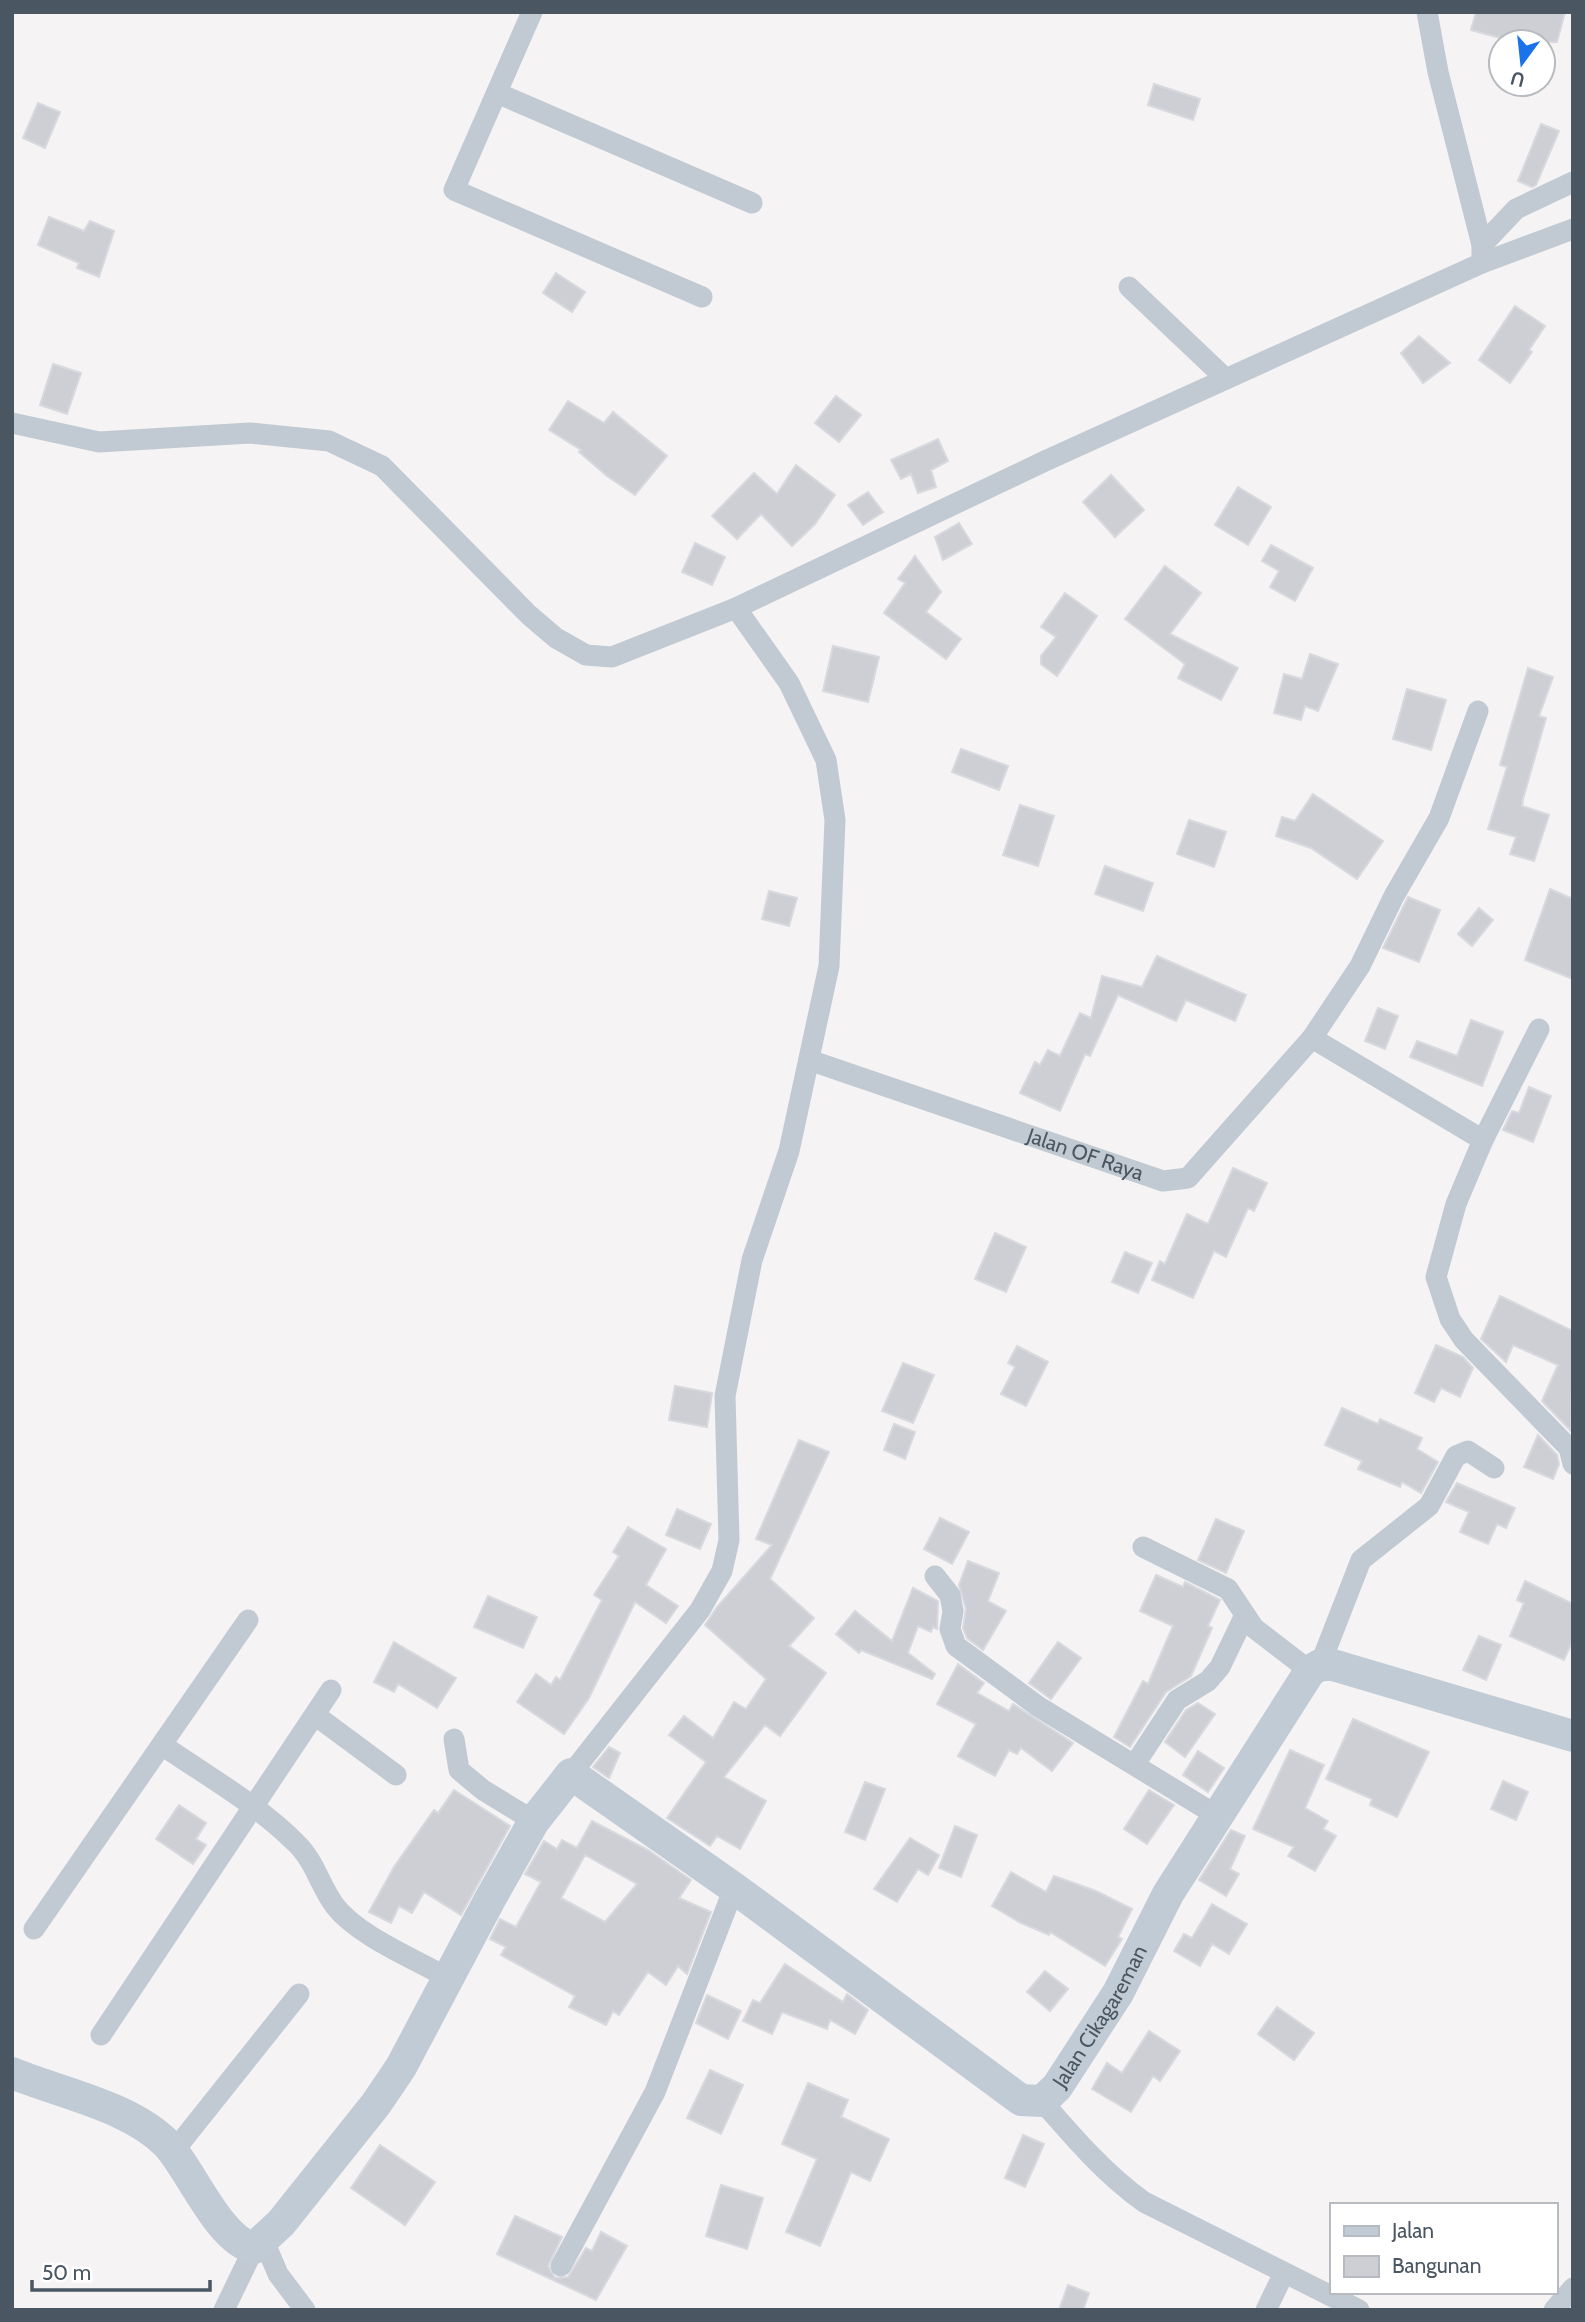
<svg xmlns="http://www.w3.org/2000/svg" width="1585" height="2322" viewBox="0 0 1585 2322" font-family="Cabin,sans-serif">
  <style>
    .building { fill: #cdcfd5; stroke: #d7d9de; stroke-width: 2; fill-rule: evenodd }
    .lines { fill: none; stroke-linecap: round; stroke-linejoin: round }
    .street { stroke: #c1cad2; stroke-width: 21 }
    .secondary { stroke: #c1cbd6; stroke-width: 32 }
    .labels { text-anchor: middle; stroke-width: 6; stroke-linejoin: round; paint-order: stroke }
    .street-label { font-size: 21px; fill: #4a5661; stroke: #fff }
  </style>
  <rect width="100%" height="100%" fill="#f5f3f3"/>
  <path class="building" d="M 1476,12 L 1565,12 L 1557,42 L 1503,42 L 1504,39 L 1471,30 Z
    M 1154,84 L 1200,99 L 1193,120 L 1148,105 Z
    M 38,103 L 60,112 L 45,148 L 23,138 Z
    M 1541,124 L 1559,131 L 1536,185 L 1532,187 L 1518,181 Z
    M 49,217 L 84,231 L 90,221 L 114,231 L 99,277 L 77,268 L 79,263 L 38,245 Z
    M 556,273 L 585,292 L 572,312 L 543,293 Z
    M 1515,306 L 1545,326 L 1529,350 L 1532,352 L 1510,383 L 1479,360 Z
    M 1419,336 L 1450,363 L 1423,383 L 1401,353 Z
    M 53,364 L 81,373 L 67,414 L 40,405 Z
    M 836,396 L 861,415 L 839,442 L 815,423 Z
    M 568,401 L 604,423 L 613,412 L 667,456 L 635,495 L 607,476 L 579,452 L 581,450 L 549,430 Z
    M 938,439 L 948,461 L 931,470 L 936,487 L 918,493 L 911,474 L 901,479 L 891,460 Z
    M 796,465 L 835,495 L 815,524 L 792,546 L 761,514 L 737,539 L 712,516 L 754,473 L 777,494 Z
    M 1111,475 L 1144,510 L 1115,537 L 1083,502 Z
    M 1238,487 L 1271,507 L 1248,545 L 1215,525 Z
    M 868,492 L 883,512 L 863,525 L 848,505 Z
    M 959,523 L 972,544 L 943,560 L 935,537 Z
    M 695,543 L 725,557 L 712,585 L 682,572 Z
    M 1271,545 L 1313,568 L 1295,601 L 1270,587 L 1279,571 L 1262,561 Z
    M 915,556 L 941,592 L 926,612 L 961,639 L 946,659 L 884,613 L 905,583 L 898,579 Z
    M 1165,566 L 1201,593 L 1170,634 L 1238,668 L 1221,700 L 1178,678 L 1185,664 L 1125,619 Z
    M 1065,593 L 1097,616 L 1057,676 L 1041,664 L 1041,656 L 1056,637 L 1041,627 Z
    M 833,646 L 879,657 L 868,702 L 823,691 Z
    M 1310,654 L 1338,664 L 1318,711 L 1305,706 L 1301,720 L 1274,713 L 1284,674 L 1302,679 Z
    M 1528,668 L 1553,677 L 1539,716 L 1546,718 L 1523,799 L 1522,806 L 1549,815 L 1534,861 L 1510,854 L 1516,837 L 1488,829 L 1507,767 L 1500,765 Z
    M 1407,689 L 1446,700 L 1431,750 L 1393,739 Z
    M 961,749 L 1008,766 L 999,790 L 952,772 Z
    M 1313,794 L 1383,841 L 1357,879 L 1311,848 L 1276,836 L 1282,817 L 1295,821 Z
    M 1020,805 L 1054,816 L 1038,866 L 1003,855 Z
    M 1189,820 L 1226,832 L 1214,867 L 1177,854 Z
    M 1105,866 L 1153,883 L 1143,911 L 1095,894 Z
    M 1550,889 L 1573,899 L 1573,979 L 1525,960 Z
    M 769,891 L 797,898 L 789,926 L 762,919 Z
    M 1408,897 L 1440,910 L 1419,962 L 1383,948 Z
    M 1479,908 L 1493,920 L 1472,946 L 1458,934 Z
    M 1157,956 L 1246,995 L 1235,1021 L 1186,1000 L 1176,1021 L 1118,995 L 1090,1056 L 1085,1054 L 1060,1111 L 1020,1093 L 1035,1062 L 1040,1065 L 1048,1050 L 1060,1056 L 1080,1013 L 1091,1018 L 1102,976 L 1142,987 Z
    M 1378,1008 L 1398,1016 L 1385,1049 L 1365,1041 Z
    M 1471,1020 L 1503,1032 L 1482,1086 L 1410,1057 L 1417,1041 L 1457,1056 Z
    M 1529,1087 L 1551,1096 L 1533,1142 L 1503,1130 L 1512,1111 L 1519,1113 Z
    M 1233,1168 L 1267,1183 L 1254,1211 L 1248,1208 L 1226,1257 L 1214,1251 L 1193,1298 L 1152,1280 L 1160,1261 L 1165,1264 L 1187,1214 L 1208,1224 Z
    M 995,1233 L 1026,1247 L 1006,1292 L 975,1279 Z
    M 1125,1252 L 1152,1263 L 1138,1293 L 1112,1282 Z
    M 1500,1296 L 1573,1331 L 1571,1431 L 1542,1401 L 1558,1365 L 1513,1345 L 1506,1362 L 1481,1339 Z
    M 1436,1345 L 1463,1357 L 1473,1368 L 1460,1397 L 1441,1388 L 1434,1402 L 1415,1393 Z
    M 1017,1346 L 1048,1362 L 1026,1406 L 1001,1394 L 1015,1367 L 1008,1363 Z
    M 903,1363 L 934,1375 L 913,1423 L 882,1411 Z
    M 675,1386 L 712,1393 L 707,1427 L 669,1420 Z
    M 1342,1408 L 1378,1424 L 1380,1419 L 1422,1438 L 1417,1449 L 1438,1462 L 1421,1493 L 1402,1482 L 1400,1487 L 1358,1469 L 1362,1461 L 1325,1445 Z
    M 894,1424 L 915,1432 L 905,1459 L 884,1450 Z
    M 1538,1435 L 1557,1455 L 1559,1464 L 1553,1479 L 1524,1467 Z
    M 799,1440 L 829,1452 L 770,1579 L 814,1618 L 789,1646 L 826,1673 L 780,1736 L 765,1725 L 724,1777 L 766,1801 L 740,1849 L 717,1836 L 710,1846 L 667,1818 L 706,1762 L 669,1735 L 684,1716 L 713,1738 L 734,1702 L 746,1709 L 766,1679 L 705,1625 L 717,1607 L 772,1545 L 756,1539 Z
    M 1457,1483 L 1515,1508 L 1506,1528 L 1497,1524 L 1488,1544 L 1460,1532 L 1469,1512 L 1446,1502 Z
    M 677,1509 L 711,1524 L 700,1549 L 666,1535 Z
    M 940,1518 L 969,1532 L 952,1564 L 924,1549 Z
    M 1216,1519 L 1244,1531 L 1226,1573 L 1198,1560 Z
    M 628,1527 L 666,1549 L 646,1585 L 678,1606 L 666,1623 L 635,1602 L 589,1698 L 564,1734 L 517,1702 L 536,1674 L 551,1685 L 556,1677 L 560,1680 L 602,1600 L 594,1595 L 619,1556 L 613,1552 Z
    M 968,1561 L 999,1573 L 988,1601 L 1006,1611 L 983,1650 L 967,1638 L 963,1628 L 966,1609 L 959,1585 Z
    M 1156,1575 L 1183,1587 L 1185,1582 L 1220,1600 L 1208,1626 L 1212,1628 L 1191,1676 L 1166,1692 L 1130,1747 L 1114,1737 L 1143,1681 L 1148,1684 L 1173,1626 L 1140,1611 Z
    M 1525,1581 L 1573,1604 L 1573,1640 L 1564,1660 L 1510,1636 L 1524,1603 L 1517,1600 Z
    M 913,1588 L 938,1601 L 937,1629 L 933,1627 L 931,1632 L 918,1626 L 908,1653 L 935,1674 L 932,1679 L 861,1650 L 859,1653 L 836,1634 L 855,1611 L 892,1641 Z
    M 488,1596 L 537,1617 L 523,1648 L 474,1627 Z
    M 1479,1636 L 1501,1645 L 1486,1680 L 1463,1670 Z
    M 394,1642 L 456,1678 L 437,1708 L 398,1684 L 394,1692 L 374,1682 Z
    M 1058,1642 L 1081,1658 L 1051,1699 L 1029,1683 Z
    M 958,1664 L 984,1683 L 977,1693 L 1009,1711 L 1013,1704 L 1073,1743 L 1052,1771 L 1021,1748 L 1017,1754 L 1009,1750 L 995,1776 L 958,1756 L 976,1724 L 937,1704 Z
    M 1198,1703 L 1215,1714 L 1185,1757 L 1165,1742 L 1186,1710 Z
    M 1353,1719 L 1429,1752 L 1397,1817 L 1370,1805 L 1372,1799 L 1326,1779 Z
    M 609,1747 L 620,1753 L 609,1778 L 593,1767 Z
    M 1290,1750 L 1324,1765 L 1305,1808 L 1328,1821 L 1323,1829 L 1336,1836 L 1315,1871 L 1288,1856 L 1294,1847 L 1253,1829 Z
    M 1198,1751 L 1224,1768 L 1208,1792 L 1183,1775 Z
    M 1503,1781 L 1528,1792 L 1516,1820 L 1491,1809 Z
    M 865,1782 L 885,1789 L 865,1840 L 845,1832 Z
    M 454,1790 L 510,1826 L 461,1915 L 424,1892 L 412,1913 L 399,1906 L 391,1923 L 369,1912 L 394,1867 L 434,1810 L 438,1813 Z
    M 1149,1790 L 1174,1805 L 1147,1844 L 1124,1829 Z
    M 179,1805 L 206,1823 L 196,1839 L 206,1845 L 193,1864 L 156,1839 Z
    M 592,1821 L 648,1850 L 691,1880 L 679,1898 L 711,1912 L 687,1974 L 678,1966 L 666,1985 L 648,1972 L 619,2015 L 613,2011 L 606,2025 L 569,2007 L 575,1996 L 501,1955 L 506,1947 L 490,1939 L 500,1919 L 516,1927 L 541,1882 L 525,1874 L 544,1841 L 557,1849 L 562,1840 L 577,1848 ZM 585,1855 L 637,1884 L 605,1922 L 561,1898 Z
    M 955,1826 L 977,1835 L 961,1877 L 939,1868 Z
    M 1231,1830 L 1245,1836 L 1230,1869 L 1239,1874 L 1226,1896 L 1199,1880 Z
    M 910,1838 L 939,1855 L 928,1875 L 918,1869 L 897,1902 L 874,1889 Z
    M 1011,1872 L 1046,1892 L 1054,1876 L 1096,1891 L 1132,1909 L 1118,1937 L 1122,1939 L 1105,1966 L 1050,1932 L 1049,1935 L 1019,1922 L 992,1906 Z
    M 1212,1904 L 1247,1924 L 1229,1954 L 1212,1944 L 1200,1966 L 1174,1951 L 1184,1934 L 1192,1938 Z
    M 785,1964 L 843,2002 L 847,1994 L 868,2010 L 855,2034 L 830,2020 L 827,2029 L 782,2012 L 772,2034 L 743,2021 L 753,2000 L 760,2003 Z
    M 1045,1971 L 1068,1989 L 1050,2011 L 1027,1992 Z
    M 707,1995 L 741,2011 L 728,2039 L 696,2023 Z
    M 1277,2007 L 1314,2033 L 1294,2060 L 1258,2034 Z
    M 1149,2031 L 1180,2051 L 1160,2081 L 1153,2076 L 1131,2112 L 1092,2089 L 1107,2063 L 1122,2073 Z
    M 710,2070 L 743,2085 L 721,2134 L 687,2118 Z
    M 808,2083 L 848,2100 L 841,2117 L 889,2139 L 870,2181 L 851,2172 L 820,2246 L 786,2232 L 817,2159 L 782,2144 Z
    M 1023,2135 L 1044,2144 L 1025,2187 L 1005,2178 Z
    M 380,2145 L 435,2182 L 405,2225 L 351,2188 Z
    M 721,2185 L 763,2198 L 747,2249 L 706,2236 Z
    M 515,2216 L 562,2237 L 548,2266 L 555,2278 L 568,2277 L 586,2248 L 592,2251 L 601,2232 L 627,2246 L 596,2300 L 497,2254 Z
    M 1068,2285 L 1089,2293 L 1083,2310 L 1059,2310 Z"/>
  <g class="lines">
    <g class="street">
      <path d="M 532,12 L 454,190 L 702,297"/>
      <path d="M 1427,12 L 1438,72 L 1482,245 L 1482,263"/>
      <path d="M 497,93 L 752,203"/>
      <path d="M 1482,245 L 1516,209 L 1573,182"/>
      <path d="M 1129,287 L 1226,379"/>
      <path d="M 12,423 L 99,442 L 250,433 L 329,441 L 382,466 L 529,615 L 556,638 L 586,655 L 612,657 L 736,608 L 1045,461 L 1482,263 L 1573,229"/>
      <path d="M 1539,1029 L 1483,1140 L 1456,1204 L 1436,1277 L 1450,1319 L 1464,1340 L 1569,1448 L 1573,1464"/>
      <path d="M 1312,1038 L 1483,1140"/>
      <path id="s1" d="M 809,1060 L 1163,1181 L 1188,1178 L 1312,1038 L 1360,966 L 1394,896 L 1439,818 L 1478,711"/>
      <path d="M 1143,1547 L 1228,1589 L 1254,1628 L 1310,1671"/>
      <path d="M 935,1576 L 950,1595 L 953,1611 L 950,1629 L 956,1646 L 1039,1707 L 1216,1815"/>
      <path d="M 1320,1665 L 1361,1560 L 1429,1506 L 1456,1456 L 1468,1451 L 1494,1468"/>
      <path d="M 315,1715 L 396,1775"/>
      <path d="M 454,1739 L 459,1770 L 483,1790 L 534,1821"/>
      <path d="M 162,1745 C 207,1776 257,1804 296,1843 C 315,1861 320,1886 335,1906 C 358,1936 415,1959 448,1978"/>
      <path d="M 1135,1764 L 1177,1700 L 1208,1681 L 1220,1667 L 1245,1615"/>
      <path d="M 571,1774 L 700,1610 L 722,1571 L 729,1540 L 725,1396 L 752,1260 L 789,1151 L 829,966 L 835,820 L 826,760 L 789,683 L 736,608"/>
      <path d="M 34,1929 L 248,1620"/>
      <path d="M 101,2035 L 331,1690"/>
      <path d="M 1042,2101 C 1074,2138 1105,2174 1144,2202 L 1359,2310"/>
      <path d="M 173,2152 L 299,1994"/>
      <path d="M 264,2241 L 278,2274 L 305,2310"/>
      <path d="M 561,2266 L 655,2092 L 734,1888"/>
      <path d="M 224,2310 L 254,2248"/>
      <path d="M 1266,2310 L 1284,2273"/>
      <path d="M 1554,2310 L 1573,2288"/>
    </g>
    <path class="secondary" id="s2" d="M 12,2073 C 60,2093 130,2106 167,2144 C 190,2168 219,2241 254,2248 L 281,2223 L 376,2104 L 401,2067 L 489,1901 L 534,1821 L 571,1774 L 734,1888 L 1021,2100 L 1042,2101 L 1057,2087 L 1118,1993 L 1168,1894 L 1310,1671 L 1320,1665 L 1333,1665 L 1573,1736"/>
  </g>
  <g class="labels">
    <g class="street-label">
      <text dy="7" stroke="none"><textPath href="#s1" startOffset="292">Jalan OF Raya</textPath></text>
      <text dy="7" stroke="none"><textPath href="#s2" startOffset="1563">Jalan Cikagareman</textPath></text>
    </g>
  </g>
  <rect width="1585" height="2322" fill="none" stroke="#4a5661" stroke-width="28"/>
  <rect x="1330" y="2203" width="228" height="91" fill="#ffffff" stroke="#b7bbc0" stroke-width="2"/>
  <rect x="1344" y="2226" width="35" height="10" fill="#c1cbd6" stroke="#b7bbc0" stroke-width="2"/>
  <text x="1392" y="2238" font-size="21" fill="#4a5661">Jalan</text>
  <rect x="1344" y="2256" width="35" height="21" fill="#cdcfd5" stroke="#b7bbc0" stroke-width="2"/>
  <text x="1392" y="2273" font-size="21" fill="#4a5661">Bangunan</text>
  <g transform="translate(1522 63) rotate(195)"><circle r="33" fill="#ffffff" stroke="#b7bbc0" stroke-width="2"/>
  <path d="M0-5L12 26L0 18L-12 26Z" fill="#1a73e8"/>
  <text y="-10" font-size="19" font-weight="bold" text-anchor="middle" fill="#4a5661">U</text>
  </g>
  <path d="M32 2280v10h178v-10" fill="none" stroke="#4a5661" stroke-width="3.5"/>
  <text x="42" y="2280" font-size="21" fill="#4a5661" stroke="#ffffff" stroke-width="5" paint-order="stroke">50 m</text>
</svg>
